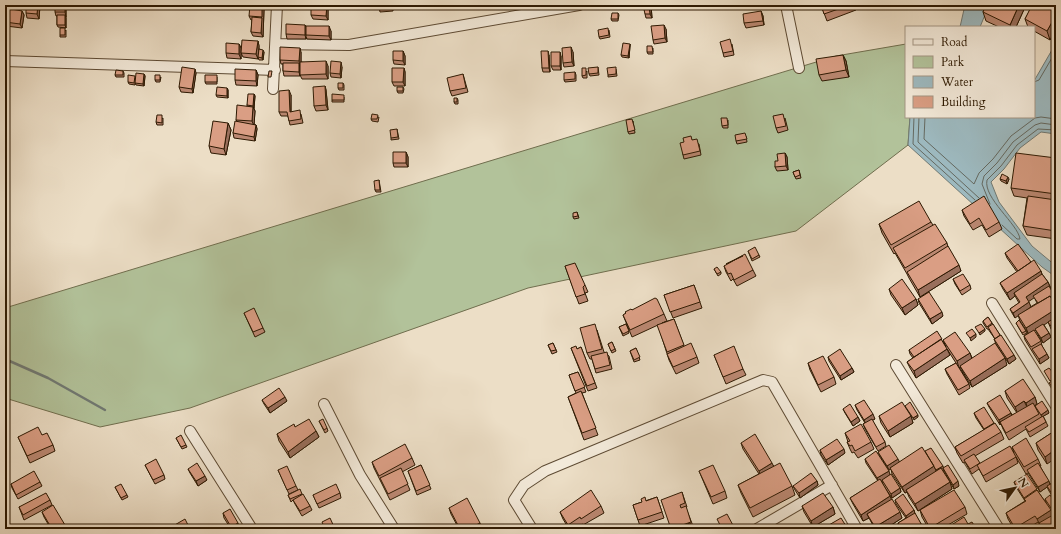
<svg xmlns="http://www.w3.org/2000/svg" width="1061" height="534" viewBox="0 0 1061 534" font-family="Cardo,serif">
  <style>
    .green { fill: #b2c29a; stroke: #706e4e }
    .water { fill: #9db9bf; stroke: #707973 }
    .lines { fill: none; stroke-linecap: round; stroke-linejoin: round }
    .shore { stroke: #656960; stroke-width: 1 }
    .stream { stroke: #707973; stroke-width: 2.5 }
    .street-casing { stroke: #5d4a33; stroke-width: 12 }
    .street { stroke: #f3eada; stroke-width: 10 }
    .wall { fill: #bb8872; stroke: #2d1902; fill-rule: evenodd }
    .shaded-wall { fill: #996f5c; stroke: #2d1902 }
    .building { fill: #da9e84; stroke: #2d1902 }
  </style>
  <rect width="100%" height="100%" fill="#ecdec6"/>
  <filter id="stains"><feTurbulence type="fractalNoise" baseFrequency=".005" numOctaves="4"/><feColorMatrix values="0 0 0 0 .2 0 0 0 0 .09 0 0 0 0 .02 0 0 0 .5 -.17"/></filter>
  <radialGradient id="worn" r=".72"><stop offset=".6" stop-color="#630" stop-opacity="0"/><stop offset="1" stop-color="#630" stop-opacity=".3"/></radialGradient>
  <path class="green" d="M 906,44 L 906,117 L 910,117 L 908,145 L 796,231 L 528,288 L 190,408 L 100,427 L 5,398 L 5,308 L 836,56 Z"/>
  <path class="water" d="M 965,5 L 989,5 L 980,27 L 960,27 Z
    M 1056,43 L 1056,134 L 1041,132 L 1020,148 L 1004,169 L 991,182 L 999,202 L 1032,246 L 1056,266 L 1056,277 L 1042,267 L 908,145 L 910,117 L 1034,117 L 1034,81 Z"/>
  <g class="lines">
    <path class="shore" d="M 1034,82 L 1039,80 L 1056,51
      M 914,117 L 913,144 L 975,200
      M 919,117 L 918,142 L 979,198
      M 925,117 L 924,139 L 974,184 L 979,173 L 993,159 L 1011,136 L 1035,118 L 1041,117 L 1056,119
      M 990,204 L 982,184 L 984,176 L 997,163 L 1013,142 L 1035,125 L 1041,123 L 1056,125
      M 1002,225 L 1017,239 L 1020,239 C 1018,224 983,198 987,180 L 1001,166 L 1017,145 L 1038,129 L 1056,130"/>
    <path class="stream" d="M 5,359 L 48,378 L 105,410"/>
    <defs>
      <path id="street" d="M 786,5 L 799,68
        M 276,44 L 349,45 L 579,5
        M 5,61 L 275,70
        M 273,89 L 277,5
        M 992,303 L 1056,406
        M 896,365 L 999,529
        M 324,404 L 360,475 L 394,529
        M 190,431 L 252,529
        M 532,529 L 514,500 L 524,485 L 545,471 L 763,380 L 772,382 L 857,529
        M 757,529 L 832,485"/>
    </defs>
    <use href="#street" class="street-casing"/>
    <use href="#street" class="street"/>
  </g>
  <path class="wall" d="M 40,5 L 39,19 L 27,18 L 26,13 Z
    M 66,5 L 66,28 L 58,27 L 57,25 L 57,16 L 56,16 L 55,12 Z
    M 166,5 L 175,5 L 175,7 L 167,7 Z
    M 218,5 L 233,5 L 233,9 L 219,9 Z
    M 262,5 L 264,10 L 263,37 L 253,36 L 251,32 L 252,20 L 251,20 L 249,16 Z
    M 393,5 L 393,11 L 380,12 L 379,7 Z
    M 651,5 L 652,18 L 646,18 L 645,14 Z
    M 696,5 L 710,5 L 697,6 Z
    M 821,5 L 854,5 L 856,10 L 827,21 Z
    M 986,5 L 1026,5 L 1016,27 L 999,27 L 986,21 L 983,12 Z
    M 1027,5 L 1056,5 L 1056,29 L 1050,40 L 1034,31 L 1034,27 L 1028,27 L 1025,19 L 1031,8 L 1027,6 Z
    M 328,7 L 328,20 L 313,19 L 311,15 Z
    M 22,11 L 24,15 L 22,28 L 6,26 L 5,24 L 5,15 Z
    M 761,11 L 763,16 L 764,25 L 746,28 L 744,23 Z
    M 618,13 L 619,15 L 618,21 L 612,21 L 611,19 Z
    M 305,25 L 306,27 L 331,31 L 331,40 L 307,39 L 306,37 L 306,39 L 287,39 L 286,34 Z
    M 666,29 L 667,42 L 654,44 L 653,40 Z
    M 66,30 L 66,37 L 60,37 L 60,35 Z
    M 609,30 L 610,37 L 600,39 L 599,37 Z
    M 258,41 L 259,46 L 259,49 L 264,52 L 263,60 L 259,60 L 258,58 L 258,59 L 243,57 L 241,53 Z
    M 239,44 L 241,48 L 241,59 L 227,58 L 226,53 Z
    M 630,44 L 630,46 L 629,58 L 622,57 L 621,55 Z
    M 732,44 L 734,55 L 724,57 L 723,53 Z
    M 653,48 L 653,54 L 648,54 L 647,52 Z
    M 403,51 L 405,56 L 405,65 L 394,64 L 393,60 Z
    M 301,52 L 301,62 L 328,66 L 328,79 L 302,79 L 300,75 L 300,76 L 284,76 L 283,71 L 283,64 L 281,64 L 280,60 Z
    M 573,52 L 574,66 L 564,67 L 563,63 Z
    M 549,55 L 550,72 L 543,72 L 542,68 Z
    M 843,55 L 846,61 L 849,77 L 822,81 L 819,75 Z
    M 561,56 L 561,70 L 553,70 L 551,66 Z
    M 342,67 L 341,78 L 331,77 L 330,73 Z
    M 598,67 L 599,75 L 590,76 L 589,74 Z
    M 404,68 L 405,72 L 405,86 L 394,86 L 392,82 Z
    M 616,69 L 617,76 L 608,77 L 608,75 Z
    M 256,70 L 258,75 L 257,86 L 236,85 L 235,80 Z
    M 123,71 L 124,73 L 124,77 L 116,77 L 115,75 Z
    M 587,71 L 587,78 L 583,78 L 582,76 Z
    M 575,72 L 576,75 L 576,81 L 565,82 L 564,80 Z
    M 196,73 L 193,93 L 181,92 L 179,87 Z
    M 144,74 L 145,76 L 144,86 L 136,85 L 135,83 L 135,85 L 129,84 L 128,82 Z
    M 463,74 L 468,92 L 452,96 L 450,91 Z
    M 161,77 L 160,82 L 156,82 L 155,80 Z
    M 217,77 L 217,84 L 206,84 L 205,82 Z
    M 343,83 L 344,85 L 344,90 L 339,90 L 338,88 Z
    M 325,86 L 326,90 L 328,110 L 316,111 L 314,106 Z
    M 403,87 L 404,89 L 403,93 L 398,93 L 397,91 Z
    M 227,88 L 228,90 L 228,98 L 217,97 L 216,95 Z
    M 254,94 L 255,96 L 254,108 L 255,111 L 254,124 L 256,125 L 257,129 L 255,141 L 234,138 L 233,133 L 237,121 L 236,120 L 247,106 L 247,105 Z
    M 291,95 L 291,112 L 301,114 L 303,123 L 290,125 L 288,116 L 281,116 L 279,112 Z
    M 344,97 L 344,102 L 332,102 L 332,100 Z
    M 457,98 L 458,100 L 458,104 L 455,104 L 454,102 Z
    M 379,117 L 378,122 L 372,121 L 371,119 Z
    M 163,118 L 163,125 L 157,125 L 156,122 Z
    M 785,118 L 788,130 L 778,133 L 776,128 Z
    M 728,120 L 728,128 L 723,128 L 722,126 Z
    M 633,121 L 635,133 L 629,134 L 628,132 Z
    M 228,123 L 231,130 L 226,155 L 211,153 L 209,146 Z
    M 397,129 L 399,139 L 391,140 L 391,138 Z
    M 746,136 L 747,142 L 737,144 L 736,141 Z
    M 692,140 L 699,144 L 701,155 L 684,159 L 683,155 L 684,142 Z
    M 406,152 L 408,157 L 408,167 L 394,167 L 393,163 Z
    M 785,153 L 787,157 L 788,170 L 777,171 L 775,167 L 778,161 Z
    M 1056,158 L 1056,239 L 1027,235 L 1023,226 L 1027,198 L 1014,196 L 1011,188 Z
    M 799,170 L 801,178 L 796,179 L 793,172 Z
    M 1000,179 L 1009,179 L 1007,184 L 1001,181 Z
    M 379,180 L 381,192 L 376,192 L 375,190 Z
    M 962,210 L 999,222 L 1002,229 L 989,237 L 982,225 L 973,230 L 964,216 Z
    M 577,212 L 579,218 L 574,219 L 573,217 Z
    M 931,222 L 933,225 L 947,243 L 948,247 L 961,271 L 920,297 L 909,278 L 907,274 L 895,253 L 894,254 L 882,233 L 879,224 Z
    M 748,251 L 759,255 L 760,257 L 752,261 Z
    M 1005,253 L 1031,262 L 1041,271 L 1042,274 L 1048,282 L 1056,299 L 1053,301 L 1044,325 L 1049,333 L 1051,337 L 1043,343 L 1037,333 L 1036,330 L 1034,331 L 1041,341 L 1042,346 L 1049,358 L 1040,364 L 1025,340 L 1024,336 L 1028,333 L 1020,321 L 1018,315 L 1015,318 L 1012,313 L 1010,309 L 1019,303 L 1015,296 L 1010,300 L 1003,289 L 1000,283 L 1017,272 L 1007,258 ZM 1034,297 L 1037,303 L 1027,309 L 1031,307 L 1028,301 Z
    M 565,266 L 585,285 L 588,292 L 585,293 L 588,301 L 579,304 Z
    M 724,266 L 753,270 L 756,276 L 737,286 L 733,279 L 731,281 L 726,272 Z
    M 714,269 L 721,272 L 721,274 L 718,276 Z
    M 953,279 L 970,285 L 971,289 L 962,295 L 955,284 Z
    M 694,285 L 702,308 L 673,318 L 664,295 Z
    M 889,289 L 916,299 L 918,305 L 905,315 L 891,295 Z
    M 918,299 L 943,316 L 932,324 L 919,303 Z
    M 632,310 L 664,314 L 667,321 L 662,323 L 674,319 L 684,346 L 697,357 L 699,363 L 676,374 L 669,360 L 658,325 L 632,337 L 623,315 Z
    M 244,313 L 263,328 L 265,332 L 255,337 Z
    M 988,317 L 1016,359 L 1009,364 L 996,344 L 994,339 L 995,339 L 988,329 L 987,329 L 983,323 L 983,321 Z
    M 1056,317 L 1056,336 L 1051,329 L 1048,322 Z
    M 1016,323 L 1026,331 L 1027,333 L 1023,335 Z
    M 626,324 L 629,333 L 623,336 L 619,327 Z
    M 597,330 L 604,352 L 609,356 L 612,369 L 596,373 L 592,359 L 590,359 L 587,353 Z
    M 943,340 L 970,353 L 972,358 L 1007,365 L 972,387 L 963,372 L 961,367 L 960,368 L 969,384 L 970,388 L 959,395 L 947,374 L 945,369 L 956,363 L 947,349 L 950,355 L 916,378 L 910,368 L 907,362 L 913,358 L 910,354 L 909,350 L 943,342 L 946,347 Z
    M 612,342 L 616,351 L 612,353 L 608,344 Z
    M 553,343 L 557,352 L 552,354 L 548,345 Z
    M 581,347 L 597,388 L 588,391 L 571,348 L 577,349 Z
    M 636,348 L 640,360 L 634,362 L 630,351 Z
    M 714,355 L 743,369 L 746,375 L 726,384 Z
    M 828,357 L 852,368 L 854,372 L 841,380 L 829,361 Z
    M 808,363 L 834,377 L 836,384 L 821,392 L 810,370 Z
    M 578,372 L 586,392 L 582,393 L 598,435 L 584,440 L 568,397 L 576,393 L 569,375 Z
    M 1005,391 L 1035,397 L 1037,404 L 1035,406 L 1049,413 L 1043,416 L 1048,426 L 1030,437 L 1026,429 L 1009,440 L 1003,429 L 1001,424 L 1000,425 L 989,407 L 987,403 L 1011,413 L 1012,415 L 1017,413 L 1007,398 Z
    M 262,400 L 287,401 L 270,413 L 264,404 Z
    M 855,405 L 875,419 L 872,420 L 885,442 L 886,446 L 878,451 L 865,429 L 863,424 L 865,423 L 857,410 Z
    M 843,409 L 858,417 L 860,421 L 853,426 L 845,413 Z
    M 974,413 L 994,423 L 1001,432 L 1004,439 L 975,456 L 980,464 L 1014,453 L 1012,447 L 1038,459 L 1041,466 L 1040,466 L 1050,484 L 1056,485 L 1056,502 L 1049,491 L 1047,487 L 1040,492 L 1028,473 L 1026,474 L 1016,457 L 1018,463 L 986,482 L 979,469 L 972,474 L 965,462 L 963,463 L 957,453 L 955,447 L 984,430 L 976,418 Z
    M 879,416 L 911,416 L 913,423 L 890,437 L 881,423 Z
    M 319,421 L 327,428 L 328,431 L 325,433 Z
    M 295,427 L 316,431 L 319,437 L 290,458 L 279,441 L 277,434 Z
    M 1056,430 L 1047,464 L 1038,450 L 1036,443 Z
    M 5,433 L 7,439 L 5,440 Z
    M 845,433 L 871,442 L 874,449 L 858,458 L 854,452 L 852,453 L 850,449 L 847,442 L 848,442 Z
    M 42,435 L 53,445 L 55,451 L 30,463 L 18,437 Z
    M 176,438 L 186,445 L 187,447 L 182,449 Z
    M 741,443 L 774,466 L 792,486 L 795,495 L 753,517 L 741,493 L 738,485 L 759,474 L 743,449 Z
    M 820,450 L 845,453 L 828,465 L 821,455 Z
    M 878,452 L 899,462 L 926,453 L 943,468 L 959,486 L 954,489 L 944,471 L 943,471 L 952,489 L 918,511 L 909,497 L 907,492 L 905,493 L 892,474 L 891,469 L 889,470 L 880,456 Z
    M 412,458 L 415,465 L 402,472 L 410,490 L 390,500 L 374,468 L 372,462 Z
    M 865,459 L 890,475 L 900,488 L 901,492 L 892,498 L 883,485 L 882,481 L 881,481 L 902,518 L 885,529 L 875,529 L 869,518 L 863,521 L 853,504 L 850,498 L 878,481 L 866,463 Z
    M 145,465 L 164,475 L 165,479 L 155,484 Z
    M 421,465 L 431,489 L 417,495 L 408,471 Z
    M 188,469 L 207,480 L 198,486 L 190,473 Z
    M 278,470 L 296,486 L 298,490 L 289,494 Z
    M 699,471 L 725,491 L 727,498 L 713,504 Z
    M 817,481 L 818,485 L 800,498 L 795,490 L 793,486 Z
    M 40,482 L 42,486 L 18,499 L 12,488 L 11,484 Z
    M 1014,482 L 1037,490 L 1046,503 L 1045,499 L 1056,504 L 1056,519 L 1051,510 L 1053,515 L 1027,529 L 1014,529 L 1008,519 L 1006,513 L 1025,501 L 1016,487 Z
    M 115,487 L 127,495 L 128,497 L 122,500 Z
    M 682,492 L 687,507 L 686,508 L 693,526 L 692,527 L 693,529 L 671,529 Z
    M 340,493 L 341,498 L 319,508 L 313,495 Z
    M 302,494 L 310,506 L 312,510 L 302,516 L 295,504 L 293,500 L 291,502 L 288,495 Z
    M 657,497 L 664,518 L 640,526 L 633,505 Z
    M 50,500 L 52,505 L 24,520 L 19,507 Z
    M 895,500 L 914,510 L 915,514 L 924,529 L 900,529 L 898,523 L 906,518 L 896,504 Z
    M 601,506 L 604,513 L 583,525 L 583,524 L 574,529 L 569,529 L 563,519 L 560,512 Z
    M 802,506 L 833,507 L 835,514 L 813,527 L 804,512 Z
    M 965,507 L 967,514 L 941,529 L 929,529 L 922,517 L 920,510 Z
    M 449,508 L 480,523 L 482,529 L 459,529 L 451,514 Z
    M 42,512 L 66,527 L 68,529 L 51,529 L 44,517 Z
    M 223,513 L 239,527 L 237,529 L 231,529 L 224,518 Z
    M 846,526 L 847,529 L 822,529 Z"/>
  <path class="shaded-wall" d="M 38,5 L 40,5 L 39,19 L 37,14 Z
    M 65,5 L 66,5 L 66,17 L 65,12 Z
    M 262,5 L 264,10 L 263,37 L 261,33 Z
    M 327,5 L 328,5 L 328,20 L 326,16 Z
    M 649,5 L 651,5 L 652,18 L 650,14 Z
    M 1019,5 L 1026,5 L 1016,27 L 1011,27 L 1010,25 Z
    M 22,11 L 24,15 L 22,28 L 20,24 Z
    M 761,11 L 763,16 L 764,25 L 763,21 Z
    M 65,15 L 66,18 L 66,28 L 65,25 Z
    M 1056,15 L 1056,29 L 1050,40 L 1047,31 Z
    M 305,25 L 307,29 L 306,35 L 306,39 L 305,35 Z
    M 664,25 L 666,29 L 667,42 L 665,38 Z
    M 329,26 L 331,31 L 331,40 L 329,36 Z
    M 258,41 L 259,46 L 258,59 L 256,54 Z
    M 239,44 L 241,48 L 241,59 L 239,54 Z
    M 630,44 L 630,46 L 629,58 L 628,56 Z
    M 571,47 L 573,52 L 574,66 L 572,62 Z
    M 300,48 L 301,52 L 301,65 L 299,61 Z
    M 263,50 L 264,52 L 263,60 L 262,58 Z
    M 403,51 L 405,56 L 405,65 L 403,61 Z
    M 548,51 L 549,55 L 550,72 L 549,68 Z
    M 560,52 L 561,56 L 561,70 L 560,66 Z
    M 843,55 L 846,61 L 849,77 L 846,70 Z
    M 326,61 L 328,66 L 328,79 L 326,74 Z
    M 341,62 L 342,67 L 341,78 L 340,74 Z
    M 299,63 L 300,68 L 300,76 L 299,72 Z
    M 404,68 L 405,72 L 405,86 L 403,82 Z
    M 195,69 L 196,73 L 193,93 L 192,89 Z
    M 256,70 L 258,75 L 257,86 L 256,81 Z
    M 144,74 L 145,76 L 144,86 L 143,84 Z
    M 325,86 L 326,90 L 328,110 L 326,105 Z
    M 227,88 L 228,90 L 228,98 L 227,96 Z
    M 289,90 L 291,95 L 291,116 L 290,112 Z
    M 254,94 L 255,96 L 254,108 L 253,106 Z
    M 253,107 L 255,111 L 254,126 L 252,121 Z
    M 228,123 L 231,130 L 226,155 L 224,149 Z
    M 256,125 L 257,129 L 255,141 L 254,137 Z
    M 406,152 L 408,157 L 408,167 L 406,163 Z
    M 785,153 L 787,157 L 788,170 L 786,166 Z
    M 1008,177 L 1009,179 L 1007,184 L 1006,181 Z
    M 959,265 L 961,271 L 920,297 L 918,290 Z
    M 1041,271 L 1043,278 L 1014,293 L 1015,296 L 1010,300 L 1007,293 Z
    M 1048,282 L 1050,287 L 1028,302 L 1026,297 Z
    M 1054,295 L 1056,299 L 1040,309 L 1039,305 Z
    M 916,299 L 918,305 L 905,315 L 902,308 Z
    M 1029,302 L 1031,307 L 1015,318 L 1013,313 Z
    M 1056,309 L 1056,317 L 1029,335 L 1026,328 Z
    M 942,312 L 943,316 L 932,324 L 930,319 Z
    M 985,329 L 985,331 L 980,335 L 979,333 Z
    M 1049,333 L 1051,337 L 1043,343 L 1041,338 Z
    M 976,334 L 976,337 L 971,341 L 970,338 Z
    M 947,349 L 950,355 L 916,378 L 914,371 Z
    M 970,353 L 972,359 L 959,368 L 957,361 Z
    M 1047,354 L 1049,358 L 1040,364 L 1039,359 Z
    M 1014,355 L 1016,359 L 1009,364 L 1007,359 Z
    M 1005,358 L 1007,365 L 972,387 L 970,381 Z
    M 852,368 L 854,372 L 841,380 L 840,376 Z
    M 1056,386 L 1056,389 L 1053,390 L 1053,388 Z
    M 285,397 L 287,401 L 270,413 L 268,408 Z
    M 1035,397 L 1037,404 L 1028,410 L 1026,403 Z
    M 1024,401 L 1027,407 L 1018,414 L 1015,407 Z
    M 1048,410 L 1049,413 L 1042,417 L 1041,415 Z
    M 1011,413 L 1012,417 L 1000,422 L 1001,424 L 1000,425 L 999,420 Z
    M 873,414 L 875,419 L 866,424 L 864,420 Z
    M 918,415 L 918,417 L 914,420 L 913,418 Z
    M 911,416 L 913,423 L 890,437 L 888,431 Z
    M 858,417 L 860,421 L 853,426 L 851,422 Z
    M 316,431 L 319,437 L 290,458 L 288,452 Z
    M 844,449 L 845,453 L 828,465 L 826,460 Z
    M 1056,449 L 1056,458 L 1047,464 L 1045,457 Z
    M 898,459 L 900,463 L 890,468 L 891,469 L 889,470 L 887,466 Z
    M 772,463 L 775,469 L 761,478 L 759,471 Z
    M 934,466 L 937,473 L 906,490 L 907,492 L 905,493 L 902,487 Z
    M 943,466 L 944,470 L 943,468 L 944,471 L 938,474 L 936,470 Z
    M 889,471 L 890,475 L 879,483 L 877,478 Z
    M 205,476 L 207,480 L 198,486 L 196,481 Z
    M 817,481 L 818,485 L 800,498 L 799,493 Z
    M 958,481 L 959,486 L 954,489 L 953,485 Z
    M 1049,481 L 1050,485 L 1040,492 L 1038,487 Z
    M 950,482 L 952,489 L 918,511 L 915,504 Z
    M 900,488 L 901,492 L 892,498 L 891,494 Z
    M 890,496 L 893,503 L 867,514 L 869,518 L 863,521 L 861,515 Z
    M 833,507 L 835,514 L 813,527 L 811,521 Z
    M 1056,508 L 1056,514 L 1053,513 L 1054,515 L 1053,511 Z
    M 914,510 L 915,514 L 907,520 L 906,516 Z
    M 1051,510 L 1053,516 L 1040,525 L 1037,519 Z
    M 900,512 L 902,518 L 885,529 L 876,529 L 875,527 Z
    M 238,523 L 239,527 L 237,529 L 232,529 L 231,527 Z
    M 65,525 L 67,529 L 58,529 Z"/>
  <path class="building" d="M 26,5 L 38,5 L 37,14 L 26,13 Z
    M 55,5 L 65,5 L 65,12 L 55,12 Z
    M 250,5 L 262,5 L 262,17 L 249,16 Z
    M 311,5 L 327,5 L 326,16 L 311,15 Z
    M 379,5 L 392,5 L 392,7 L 379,7 Z
    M 643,5 L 649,5 L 650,14 L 645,14 Z
    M 821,5 L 850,5 L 824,14 Z
    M 986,5 L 1019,5 L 1010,25 L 983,12 Z
    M 1032,5 L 1056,5 L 1056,15 L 1047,31 L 1025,19 Z
    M 6,8 L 22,11 L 20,24 L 5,22 L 5,15 Z
    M 761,11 L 763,21 L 744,23 L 743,14 Z
    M 612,13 L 618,13 L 618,19 L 611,19 Z
    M 57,15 L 65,15 L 65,25 L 57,25 Z
    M 252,17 L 262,18 L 261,33 L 251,32 Z
    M 286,24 L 305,25 L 305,35 L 286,34 Z
    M 664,25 L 665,38 L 653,40 L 651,26 Z
    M 306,26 L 329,26 L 329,36 L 306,35 Z
    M 60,28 L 65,28 L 65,35 L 60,35 Z
    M 608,28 L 609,35 L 599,37 L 598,30 Z
    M 730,39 L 733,51 L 723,53 L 720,42 Z
    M 242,40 L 258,41 L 256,54 L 241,53 Z
    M 226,43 L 239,44 L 239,54 L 226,53 Z
    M 623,43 L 630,44 L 628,56 L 621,55 Z
    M 647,46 L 652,46 L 653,52 L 647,52 Z
    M 280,47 L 300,48 L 299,61 L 280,60 Z
    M 571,47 L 572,62 L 563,63 L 562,48 Z
    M 259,49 L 263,50 L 262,58 L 258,57 Z
    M 393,51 L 403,51 L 403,61 L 393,60 Z
    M 541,51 L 548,51 L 549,68 L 542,68 Z
    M 551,52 L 560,52 L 560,66 L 551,66 Z
    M 843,55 L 846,70 L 819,75 L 816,59 Z
    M 326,61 L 326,74 L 300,75 L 300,62 Z
    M 331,61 L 341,62 L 340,74 L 330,73 Z
    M 283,63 L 299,63 L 299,72 L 283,71 Z
    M 182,67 L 195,69 L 192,89 L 179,87 Z
    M 598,67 L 598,73 L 589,74 L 588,68 Z
    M 616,67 L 616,74 L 608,75 L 607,68 Z
    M 392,68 L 404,68 L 403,82 L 392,82 Z
    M 582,68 L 586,68 L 586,75 L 582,76 Z
    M 235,69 L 256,70 L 256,81 L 235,80 Z
    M 116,70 L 123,71 L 123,75 L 115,75 Z
    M 269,71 L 272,71 L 271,77 L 268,77 Z
    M 575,72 L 575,79 L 564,80 L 564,73 Z
    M 136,73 L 144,74 L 143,84 L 135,83 Z
    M 463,74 L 466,88 L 450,91 L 447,78 Z
    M 128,75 L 135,76 L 134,83 L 128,82 Z
    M 155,75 L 160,75 L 160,80 L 155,80 Z
    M 205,75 L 217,75 L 217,82 L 205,82 Z
    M 338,83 L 343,83 L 343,88 L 338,88 Z
    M 325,86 L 326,105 L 314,106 L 313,87 Z
    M 217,87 L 227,88 L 227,96 L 216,95 Z
    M 397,87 L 403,87 L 403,91 L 397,91 Z
    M 289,90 L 290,112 L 300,110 L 301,119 L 289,121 L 287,112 L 279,112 L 279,91 Z
    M 248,94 L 254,94 L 253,106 L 247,105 Z
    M 332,94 L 344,95 L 344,100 L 332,100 Z
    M 454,98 L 457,98 L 457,102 L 454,102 Z
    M 237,105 L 253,107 L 252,121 L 236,120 Z
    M 372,114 L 378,115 L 377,119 L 371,119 Z
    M 783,114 L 786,126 L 776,128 L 773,116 Z
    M 157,115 L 162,115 L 162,123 L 156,122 Z
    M 721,118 L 727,118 L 728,125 L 722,126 Z
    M 632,119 L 635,130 L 628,132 L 626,120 Z
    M 213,121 L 228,123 L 224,149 L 209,146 Z
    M 235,121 L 256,125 L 254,137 L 233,133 Z
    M 397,129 L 398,137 L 391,138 L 390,130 Z
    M 745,133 L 747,139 L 736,141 L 735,135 Z
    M 691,136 L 692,140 L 697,139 L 700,151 L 683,155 L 680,143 L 684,142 L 683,138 Z
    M 393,152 L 406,152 L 406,163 L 393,163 Z
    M 785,153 L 786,166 L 775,167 L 775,161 L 778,161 L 777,154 Z
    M 1016,153 L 1056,158 L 1056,194 L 1011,188 Z
    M 799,170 L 800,175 L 795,177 L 793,172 Z
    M 1002,174 L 1008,177 L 1006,181 L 1000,179 Z
    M 379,180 L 380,190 L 375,190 L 374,181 Z
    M 984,196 L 999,222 L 986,230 L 979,218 L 970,224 L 962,210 Z
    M 1028,196 L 1056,200 L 1056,231 L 1023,226 Z
    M 919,201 L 931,222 L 891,245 L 879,224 Z
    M 577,212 L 578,216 L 573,217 L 573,213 Z
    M 935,224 L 947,243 L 905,268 L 893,248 Z
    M 1018,244 L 1031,262 L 1018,271 L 1005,253 Z
    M 948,246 L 959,265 L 918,290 L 907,272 Z
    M 755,247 L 759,255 L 752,259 L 748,251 Z
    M 745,254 L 753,270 L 734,280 L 731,273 L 728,274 L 724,266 Z
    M 743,256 L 726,264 L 742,256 Z
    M 1034,260 L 1041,271 L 1007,293 L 1000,283 Z
    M 575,263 L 585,285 L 583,287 L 585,294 L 576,297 L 565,266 Z
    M 717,267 L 721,272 L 717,274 L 714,269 Z
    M 963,274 L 970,285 L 960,291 L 953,279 Z
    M 1042,274 L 1048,282 L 1026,297 L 1029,302 L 1013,313 L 1010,309 L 1020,302 L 1014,293 Z
    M 902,279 L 916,299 L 902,308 L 889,289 Z
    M 694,285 L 700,302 L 670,312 L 664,295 Z
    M 1049,286 L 1054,295 L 1050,297 L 1050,296 L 1038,303 L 1033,296 Z
    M 929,292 L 942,312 L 930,319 L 918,299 Z
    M 1050,296 L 1056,306 L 1056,309 L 1026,328 L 1018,315 Z
    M 655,298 L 657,299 L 664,314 L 630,330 L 623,315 L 626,313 L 625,312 L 631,309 L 632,310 Z
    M 254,308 L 263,328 L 253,332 L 244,313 Z
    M 988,317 L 992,323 L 987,327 L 983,321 Z
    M 1056,317 L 1056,333 L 1048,322 Z
    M 674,319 L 684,345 L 667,352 L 657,325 Z
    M 1019,320 L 1026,331 L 1022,333 L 1016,323 Z
    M 595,324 L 602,349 L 587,353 L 580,328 Z
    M 626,324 L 629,331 L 623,334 L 619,327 Z
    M 981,324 L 985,329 L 979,333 L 975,327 Z
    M 993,324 L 1000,335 L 995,339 L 988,327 Z
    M 1043,324 L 1049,333 L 1041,338 L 1035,329 Z
    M 972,329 L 976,334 L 970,338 L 966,333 Z
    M 1034,330 L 1041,341 L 1031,347 L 1024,336 Z
    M 937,331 L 942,339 L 914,357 L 909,350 Z
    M 955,332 L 970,353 L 957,361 L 943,340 Z
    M 1001,335 L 1014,355 L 1007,359 L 994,339 Z
    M 941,339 L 947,349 L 914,371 L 907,362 Z
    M 612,342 L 615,349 L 611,351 L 608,344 Z
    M 553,343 L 556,350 L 551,351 L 548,345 Z
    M 691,343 L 697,357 L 673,367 L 667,354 Z
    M 995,343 L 1005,358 L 970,381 L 960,366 Z
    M 1041,344 L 1047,354 L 1039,359 L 1032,349 Z
    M 576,346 L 577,349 L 581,347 L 595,383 L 587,386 L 571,348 Z
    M 734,346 L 743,369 L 723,377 L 714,355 Z
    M 636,348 L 640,357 L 634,360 L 630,351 Z
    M 840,349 L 852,368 L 840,376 L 828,357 Z
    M 607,352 L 610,365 L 595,369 L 591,356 Z
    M 823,356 L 834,377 L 818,385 L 808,363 Z
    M 956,363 L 969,384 L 958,390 L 945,369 Z
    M 1049,368 L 1056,376 L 1056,377 L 1050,381 L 1044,371 Z
    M 578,372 L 585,387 L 575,391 L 569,375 Z
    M 1056,378 L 1056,386 L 1053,388 L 1049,383 Z
    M 1023,379 L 1035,397 L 1026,403 L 1024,401 L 1015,407 L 1005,391 Z
    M 279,388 L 285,397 L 268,408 L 262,400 Z
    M 581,391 L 596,428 L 582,433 L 568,397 Z
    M 1000,395 L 1011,413 L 999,420 L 987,403 Z
    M 864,400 L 873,414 L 864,420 L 855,405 Z
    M 1042,401 L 1048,410 L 1041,415 L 1035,406 Z
    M 902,402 L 911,416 L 888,431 L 879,416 Z
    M 910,402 L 918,415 L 913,418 L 905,406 Z
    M 1033,403 L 1039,414 L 1006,433 L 1000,422 Z
    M 850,404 L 858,417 L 851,422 L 843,409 Z
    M 984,407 L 994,423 L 984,429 L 974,413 Z
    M 1043,416 L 1046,422 L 1029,432 L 1025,427 Z
    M 309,419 L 316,431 L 288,452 L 277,434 L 294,424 L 295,427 Z
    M 323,419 L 327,428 L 324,430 L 319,421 Z
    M 872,419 L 885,442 L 876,447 L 863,424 Z
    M 995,423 L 1001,432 L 961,456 L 955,447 Z
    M 861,424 L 871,442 L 855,451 L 852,445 L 850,446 L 847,442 L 850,441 L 845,433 Z
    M 38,427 L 42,435 L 47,433 L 53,445 L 27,456 L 18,437 Z
    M 1056,430 L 1056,449 L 1045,457 L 1036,443 Z
    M 755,434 L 772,463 L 759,471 L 741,443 Z
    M 181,435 L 186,445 L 181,447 L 176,438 Z
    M 1026,438 L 1038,459 L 1024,467 L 1012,447 Z
    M 837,439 L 844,449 L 826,460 L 820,450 Z
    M 405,444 L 412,458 L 379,476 L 372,462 Z
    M 889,445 L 898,459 L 887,466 L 878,452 Z
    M 1010,446 L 1016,457 L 983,476 L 977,465 Z
    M 922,447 L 934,466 L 902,487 L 890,468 Z
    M 931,448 L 943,466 L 936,470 L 925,451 Z
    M 876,451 L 889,471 L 877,478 L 865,459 Z
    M 974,454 L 980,463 L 970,469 L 964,460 Z
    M 156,459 L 164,475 L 153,480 L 145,465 Z
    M 197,463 L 205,476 L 196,481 L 188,469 Z
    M 780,463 L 792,486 L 750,508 L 738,485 Z
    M 1038,463 L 1049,481 L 1038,487 L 1027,470 Z
    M 421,465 L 430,485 L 416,491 L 408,471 Z
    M 713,465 L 725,491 L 711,497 L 699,471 Z
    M 948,465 L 958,481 L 953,485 L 943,468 Z
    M 287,466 L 296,486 L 287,490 L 278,470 Z
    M 401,468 L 408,484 L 388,494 L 380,478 Z
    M 941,468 L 950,482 L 915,504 L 906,490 Z
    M 34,471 L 40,482 L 16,495 L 11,484 Z
    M 811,473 L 817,481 L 799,493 L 793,486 Z
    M 891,474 L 900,488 L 891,494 L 882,480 Z
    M 1027,474 L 1037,489 L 1024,498 L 1014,482 Z
    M 880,479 L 890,496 L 861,515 L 850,498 Z
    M 1054,482 L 1056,485 L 1056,500 L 1047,486 Z
    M 121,484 L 127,495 L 121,498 L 115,487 Z
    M 336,484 L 340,493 L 317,504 L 313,495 Z
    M 300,489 L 302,494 L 290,499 L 288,495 Z
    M 591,490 L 601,506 L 581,519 L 580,517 L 568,525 L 560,512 Z
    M 954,490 L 965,507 L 930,528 L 920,510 Z
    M 1037,490 L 1051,510 L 1037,519 L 1035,516 L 1015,528 L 1006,513 L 1026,501 L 1024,499 Z
    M 682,492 L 685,503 L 680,505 L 681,508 L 686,506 L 691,522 L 671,529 L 661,500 Z
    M 46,493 L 50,500 L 23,515 L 19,507 Z
    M 823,493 L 833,507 L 811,521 L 802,506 Z
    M 303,494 L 310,506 L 300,511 L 293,500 Z
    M 903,494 L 914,510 L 906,516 L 895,500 Z
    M 1050,495 L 1056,504 L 1056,508 L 1053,511 L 1045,499 Z
    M 645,497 L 646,501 L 657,497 L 662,512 L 638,520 L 633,505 L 642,502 L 641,499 Z
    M 467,498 L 480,523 L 468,529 L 460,529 L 449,508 Z
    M 892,499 L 900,512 L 875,527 L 867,514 Z
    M 53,505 L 65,525 L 58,529 L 52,529 L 42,512 Z
    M 230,509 L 238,523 L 231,527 L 223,513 Z
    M 1056,511 L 1056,517 L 1053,513 Z
    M 915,513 L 924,529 L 901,529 L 898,523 Z
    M 727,514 L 735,529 L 722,529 L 717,519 Z
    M 1053,515 L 1056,520 L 1056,529 L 1043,529 L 1039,523 Z
    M 964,517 L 968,524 L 972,522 L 975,527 L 972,529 L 945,529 Z
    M 330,518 L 335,529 L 325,529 L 322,522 Z
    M 841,518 L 846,526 L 840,529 L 822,529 Z
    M 185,519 L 190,529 L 174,529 L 173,526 Z
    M 1038,522 L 1043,529 L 1027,529 Z
    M 690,523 L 693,529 L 674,529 Z
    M 67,526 L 68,529 L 62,529 Z"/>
  <rect width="1061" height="534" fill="none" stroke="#ecdec6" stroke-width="20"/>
  <rect x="6" y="6" width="1049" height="522" fill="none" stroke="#2d1902" stroke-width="2"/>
  <rect x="10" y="10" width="1041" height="514" fill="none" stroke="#2d1902"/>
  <rect x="905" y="26" width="130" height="92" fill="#f3eada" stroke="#a49684"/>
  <rect x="913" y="39" width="20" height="6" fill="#f3eada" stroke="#a49684"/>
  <text x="941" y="46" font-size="12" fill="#2d1902">Road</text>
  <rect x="913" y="56" width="20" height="12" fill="#b2c29a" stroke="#a49684"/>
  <text x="941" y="66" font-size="12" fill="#2d1902">Park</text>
  <rect x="913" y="76" width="20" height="12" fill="#9db9bf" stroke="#a49684"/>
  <text x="941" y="86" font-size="12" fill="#2d1902">Water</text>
  <rect x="913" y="96" width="20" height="12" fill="#da9e84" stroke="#a49684"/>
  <text x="941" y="106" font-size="12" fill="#2d1902">Building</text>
  <g transform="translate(1015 488) rotate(57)" stroke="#f3eada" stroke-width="3" paint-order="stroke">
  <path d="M0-3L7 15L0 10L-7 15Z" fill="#2d1902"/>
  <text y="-6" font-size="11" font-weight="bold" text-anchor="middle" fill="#2d1902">N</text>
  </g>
  <rect width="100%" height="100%" filter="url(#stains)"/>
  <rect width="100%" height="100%" fill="url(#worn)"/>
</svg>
